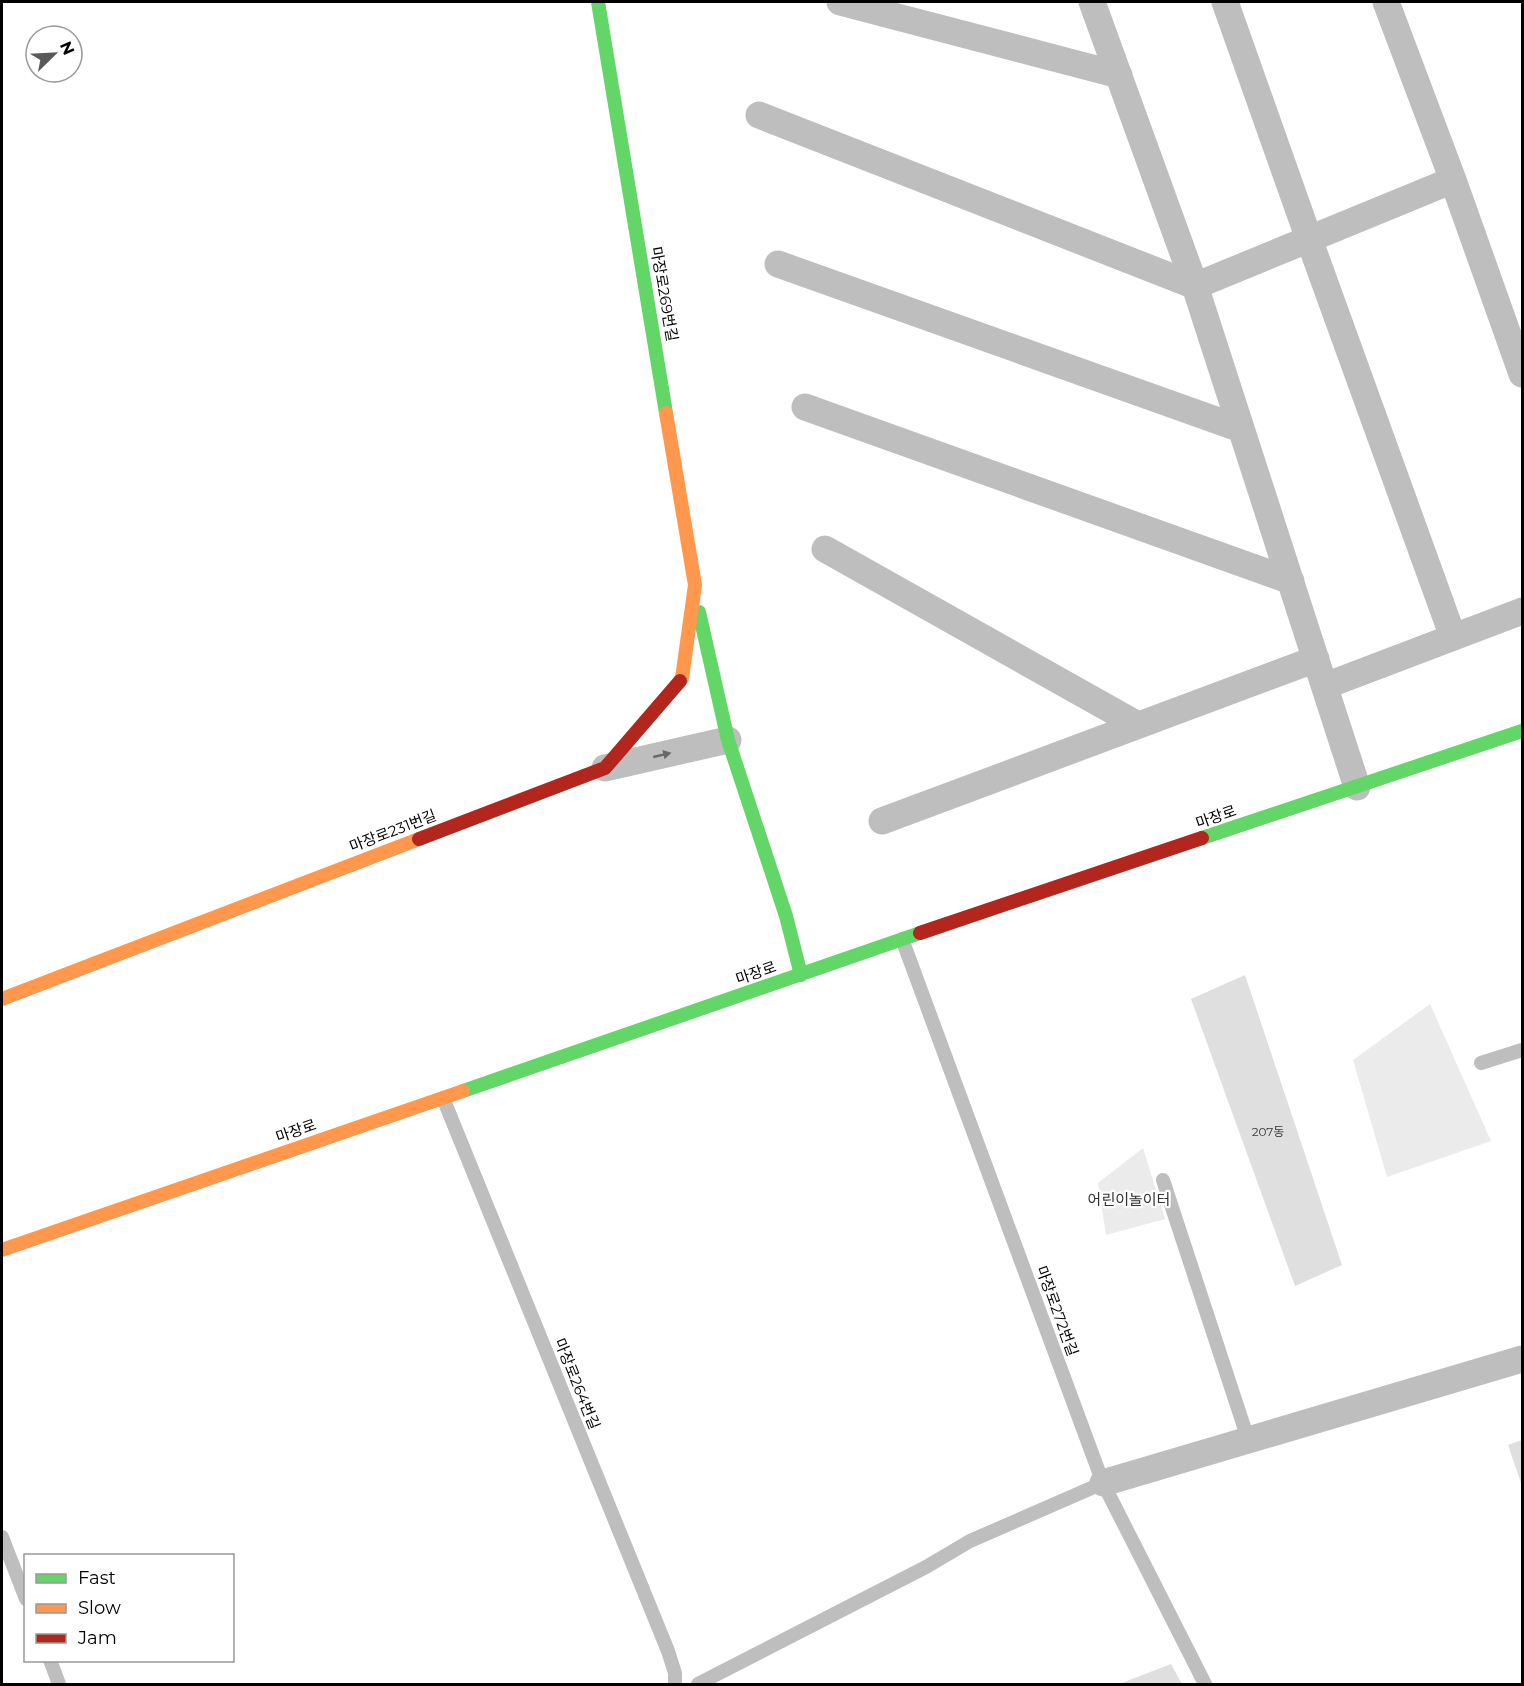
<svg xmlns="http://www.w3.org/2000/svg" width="1524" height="1686" viewBox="0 0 1524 1686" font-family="Montserrat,'Noto Sans KR',sans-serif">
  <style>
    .green { fill: #ebebeb }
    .building { fill: #dfdfdf }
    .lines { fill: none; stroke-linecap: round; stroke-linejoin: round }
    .lane { stroke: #bebebe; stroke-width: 14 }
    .street { stroke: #bebebe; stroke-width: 27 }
    .fast { stroke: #63d668; stroke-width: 14 }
    .slow { stroke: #ff974d; stroke-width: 14 }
    .jam { stroke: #b3261e; stroke-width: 14 }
    .oneway { fill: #686868 }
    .labels { text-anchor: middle; stroke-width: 4.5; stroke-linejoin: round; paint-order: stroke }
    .number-label { font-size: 12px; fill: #383838 }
    .street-label { font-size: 15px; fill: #000; stroke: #fff }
    .park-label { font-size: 15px; fill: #323232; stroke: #fff }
  </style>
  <rect width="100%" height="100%" fill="#fff"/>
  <path class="green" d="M 1430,1004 L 1491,1141 L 1387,1177 L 1353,1060 Z
    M 1143,1148 L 1165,1219 L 1106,1235 L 1098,1183 Z"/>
  <path class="building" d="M 1245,975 L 1342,1265 L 1295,1286 L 1191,999 Z
    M 1522,1440 L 1522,1486 L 1508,1445 Z
    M 1171,1664 L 1182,1684 L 1119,1684 Z"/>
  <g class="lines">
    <path class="lane" d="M 902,939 L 1103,1483 L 1205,1684
      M 1481,1063 L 1522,1050
      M 443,1098 L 668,1651 L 675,1673 L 675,1684
      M 1163,1180 L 1248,1439
      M 2,1537 L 26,1599
      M 50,1660 L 59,1684
      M 698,1684 L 926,1567 L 970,1541 L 1103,1483"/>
    <path class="street" d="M 840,2 L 1119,75
      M 1092,2 L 1195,286
      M 1225,2 L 1309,239 L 1453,637
      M 1386,2 L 1453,180
      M 759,115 L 1195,286
      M 778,264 L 1241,429
      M 805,407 L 1291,581
      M 825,549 L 1138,725
      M 1325,686 L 1522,611
      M 605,768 L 728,740
      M 1357,787 L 1195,286 L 1453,180 L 1522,374
      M 882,821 L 1316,659
      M 1103,1483 L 1522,1359"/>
    <path class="fast" d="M 598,2 L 666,413
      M 699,612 L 728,740 L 786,916 L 801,975
      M 1202,838 L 1522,731
      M 463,1091 L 920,933"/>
    <path class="slow" d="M 666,413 L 695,585 L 682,678 L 680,681
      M 2,999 L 419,839
      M 2,1250 L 463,1091"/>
    <path class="jam" d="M 419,839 L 605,768 L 680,681
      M 920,933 L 1202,838"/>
  </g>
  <defs><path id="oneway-solid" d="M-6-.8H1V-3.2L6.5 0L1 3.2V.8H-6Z" transform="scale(1.5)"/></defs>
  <use class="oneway" href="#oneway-solid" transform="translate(662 755) rotate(-13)"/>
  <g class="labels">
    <g class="number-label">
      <text x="1268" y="1136">207동</text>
    </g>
    <g class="street-label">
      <text transform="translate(664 294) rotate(80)" y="5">마장로269번길</text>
      <text transform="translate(1216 817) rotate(-19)" y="5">마장로</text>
      <text transform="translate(393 831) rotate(-21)" y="5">마장로231번길</text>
      <text transform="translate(756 973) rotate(-19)" y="5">마장로</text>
      <text transform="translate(296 1131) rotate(-19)" y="5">마장로</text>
      <text transform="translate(1057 1311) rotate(70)" y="5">마장로272번길</text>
      <text transform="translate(577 1384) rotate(68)" y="5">마장로264번길</text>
    </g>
    <g class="park-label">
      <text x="1129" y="1205">어린이놀이터</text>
    </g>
  </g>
  <rect width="1524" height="1686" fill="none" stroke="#000000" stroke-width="6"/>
  <rect x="24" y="1554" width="210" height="108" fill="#ffffff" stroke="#999999" stroke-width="1.5"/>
  <rect x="36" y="1574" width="30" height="9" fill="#63d668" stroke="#999999" stroke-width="1.5"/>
  <text x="78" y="1584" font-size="18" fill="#000000">Fast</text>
  <rect x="36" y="1604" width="30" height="9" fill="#ff974d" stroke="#999999" stroke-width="1.5"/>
  <text x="78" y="1614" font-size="18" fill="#000000">Slow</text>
  <rect x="36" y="1634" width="30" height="9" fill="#b3261e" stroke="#999999" stroke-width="1.5"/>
  <text x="78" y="1644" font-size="18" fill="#000000">Jam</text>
  <g transform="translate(54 54) rotate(66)"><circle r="28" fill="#ffffff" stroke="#999999" stroke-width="1.5"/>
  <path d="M0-4.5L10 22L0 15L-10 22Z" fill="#595959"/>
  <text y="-9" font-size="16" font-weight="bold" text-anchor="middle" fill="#000000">N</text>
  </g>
</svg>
